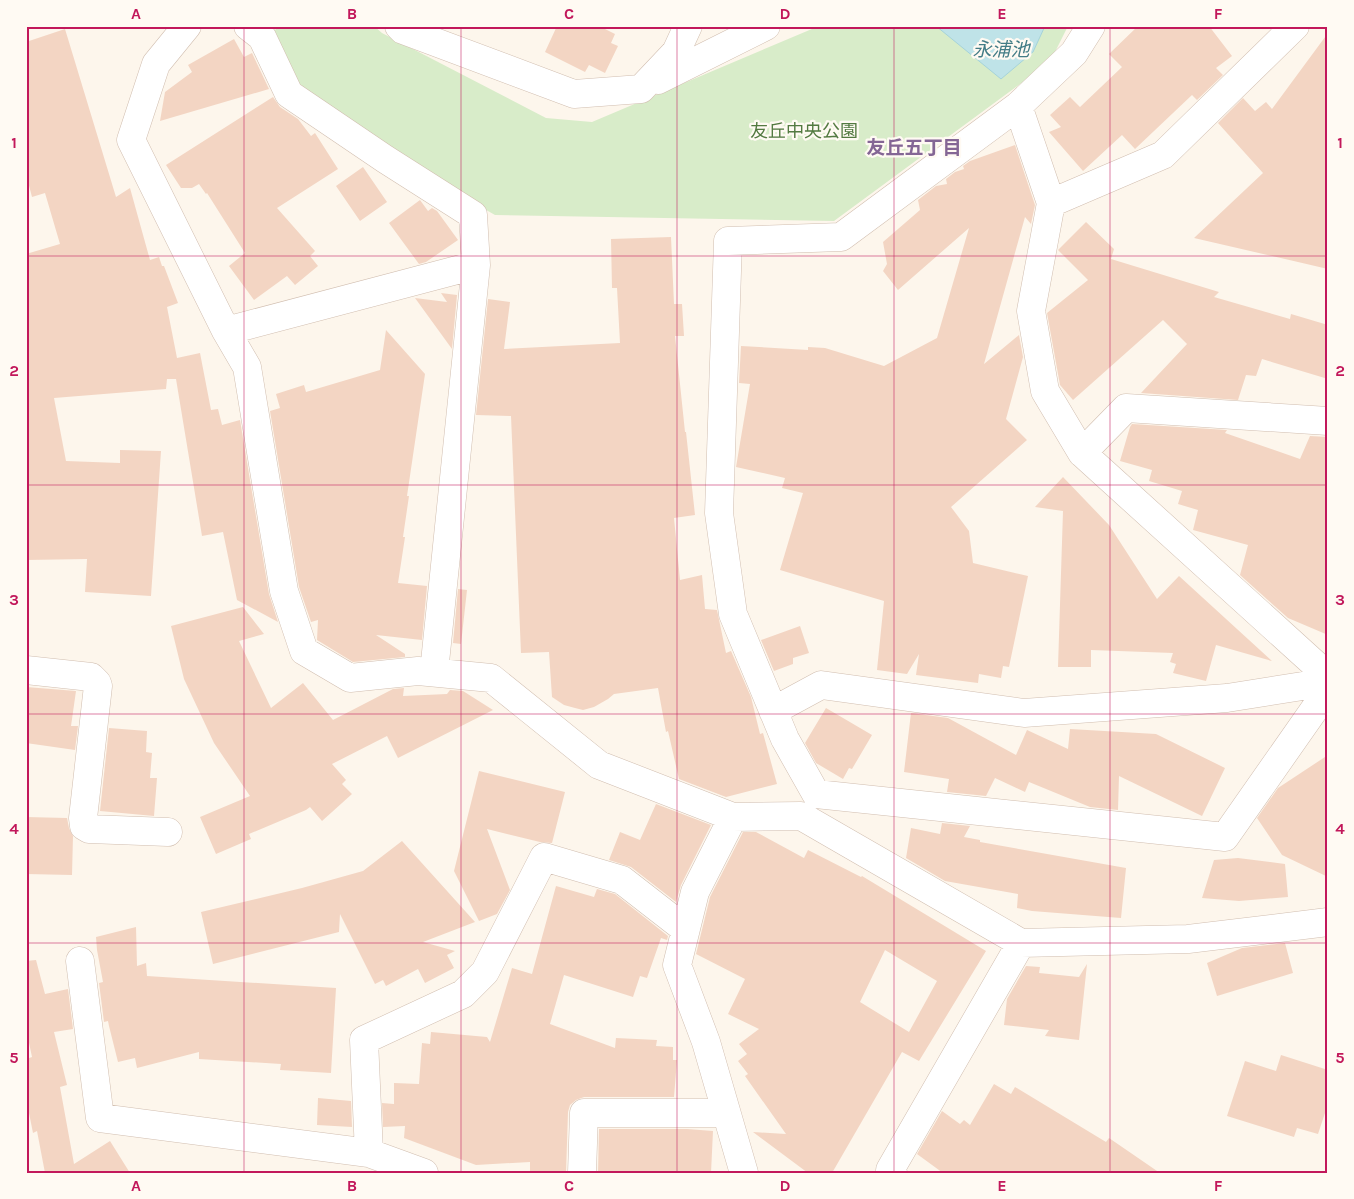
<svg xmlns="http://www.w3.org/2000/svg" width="1354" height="1199" viewBox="0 0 1354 1199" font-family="Karla,'Noto Sans JP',sans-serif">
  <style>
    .green { fill: #d8ecc9 }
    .water { fill: #bfe3e8; stroke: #a5d3da }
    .building { fill: #f3d5c3; fill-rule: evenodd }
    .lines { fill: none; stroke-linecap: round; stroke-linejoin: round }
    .street-casing { stroke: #d1beb0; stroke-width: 29 }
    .street { stroke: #fff; stroke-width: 28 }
    .grid { fill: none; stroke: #c2185b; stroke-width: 1; stroke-opacity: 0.55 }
    .labels { text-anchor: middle; stroke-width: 4.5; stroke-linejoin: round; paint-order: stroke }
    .park-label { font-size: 18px; fill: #537a41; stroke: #fffaf3 }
    .water-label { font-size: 19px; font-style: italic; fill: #437c86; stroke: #fffaf3 }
    .neighbourhood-label { font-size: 19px; font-weight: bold; fill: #846695; stroke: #fffaf3 }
    .neatline { fill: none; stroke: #c2185b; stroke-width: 2 }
    .grid-label { font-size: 16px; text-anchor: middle; font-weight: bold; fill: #c2185b }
  </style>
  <rect width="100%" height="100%" fill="#fdf6ec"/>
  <path class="green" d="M 279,26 L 374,26 L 382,33 L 546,118 L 592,122 L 819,26 L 1068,26 L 1050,62 L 834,221 L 495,215 L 388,154 L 295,89 L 270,35 Z"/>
  <path class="water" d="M 936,26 L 1045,26 L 1033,52 L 1001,79 Z"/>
  <path class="building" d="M 557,26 L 599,26 L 615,34 L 611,43 L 618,46 L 605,73 L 589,65 L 585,72 L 545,52 Z
    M 1138,26 L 1209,26 L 1232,56 L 1216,68 L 1223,75 L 1197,100 L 1192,95 L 1135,149 L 1122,135 L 1083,171 L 1049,132 L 1061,127 L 1050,115 L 1070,97 L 1080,107 L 1122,67 L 1109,54 Z
    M 65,29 L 116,197 L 130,188 L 150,260 L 159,257 L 162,266 L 164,266 L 178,303 L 167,307 L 177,358 L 200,353 L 211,410 L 218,409 L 222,425 L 240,420 L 269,594 L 278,622 L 237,600 L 223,532 L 202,536 L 176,379 L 167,379 L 166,389 L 54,398 L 66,461 L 120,463 L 120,450 L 161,451 L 151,596 L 85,592 L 87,559 L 26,560 L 26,254 L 60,244 L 45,193 L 32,197 L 26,174 L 26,42 Z
    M 1328,33 L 1328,269 L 1194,238 L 1263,173 L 1218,123 L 1243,98 L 1255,111 L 1266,102 L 1272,109 Z
    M 234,39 L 244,57 L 252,53 L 269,89 L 160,121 L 165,92 L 192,72 L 188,65 Z
    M 273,97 L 280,107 L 298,119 L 311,136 L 315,133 L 338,169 L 277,208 L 315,251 L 310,256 L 318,266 L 295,285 L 287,276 L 254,300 L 229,266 L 245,253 L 207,193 L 206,194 L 199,184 L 192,188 L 181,188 L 166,165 Z
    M 1015,145 L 1035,205 L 1031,224 L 1025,217 L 984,364 L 1019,335 L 1023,357 L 1006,419 L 1027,440 L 951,507 L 969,531 L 973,563 L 1028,576 L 1009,667 L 1003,666 L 1001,678 L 979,674 L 978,683 L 916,675 L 919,654 L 907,674 L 877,670 L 884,601 L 780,570 L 803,493 L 782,488 L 785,478 L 736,467 L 750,384 L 739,383 L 741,346 L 808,350 L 808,347 L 825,348 L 884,366 L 937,338 L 969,228 L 898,290 L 883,271 L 887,264 L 883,242 L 920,210 L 918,200 L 936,186 L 947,184 L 946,179 L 955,172 L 964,169 L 963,166 L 970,161 Z
    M 363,167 L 387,202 L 360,221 L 336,186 Z
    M 420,200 L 428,211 L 432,208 L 437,211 L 458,240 L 426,262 L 419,264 L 389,223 Z
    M 1086,222 L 1114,249 L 1111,259 L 1219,292 L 1214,297 L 1290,319 L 1291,314 L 1328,325 L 1328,379 L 1262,359 L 1256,376 L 1246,375 L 1238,400 L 1141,393 L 1187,344 L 1163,320 L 1073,400 L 1060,385 L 1047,313 L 1088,280 L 1058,250 Z
    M 671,237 L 674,304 L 682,304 L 684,336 L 675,336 L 685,432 L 686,432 L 695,515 L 674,518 L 680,580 L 702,575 L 705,609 L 717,610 L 726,653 L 731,651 L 751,697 L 760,734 L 763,733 L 777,784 L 726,797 L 679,779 L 668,731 L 666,732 L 658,688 L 614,694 L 608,699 L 594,707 L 583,710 L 575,708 L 564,705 L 552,697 L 549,652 L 521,653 L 511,416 L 476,415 L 488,299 L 510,302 L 504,349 L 620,343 L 617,288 L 612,288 L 611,239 Z
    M 441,293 L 457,295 L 452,349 L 415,298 L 447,302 Z
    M 386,330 L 425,374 L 407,496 L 409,496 L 403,537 L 405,537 L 398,583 L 427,586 L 422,640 L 376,635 L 405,654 L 405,657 L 353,662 L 317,640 L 318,620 L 311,622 L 299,587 L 270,411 L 280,408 L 276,394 L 304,385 L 306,392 L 380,370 Z
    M 1132,424 L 1227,430 L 1225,433 L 1300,459 L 1310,436 L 1328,437 L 1328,635 L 1288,618 L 1240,575 L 1248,545 L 1193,530 L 1198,510 L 1178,504 L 1182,491 L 1149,481 L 1152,470 L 1120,461 L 1130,427 Z
    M 1063,477 L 1109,525 L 1157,599 L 1179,576 L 1272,661 L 1216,645 L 1206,681 L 1173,673 L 1176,664 L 1170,662 L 1173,653 L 1091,650 L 1091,667 L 1058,667 L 1063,511 L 1035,507 Z
    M 458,589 L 467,590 L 461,644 L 453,643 Z
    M 243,607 L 264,634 L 239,641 L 271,708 L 303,683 L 333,720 L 393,689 L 404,688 L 403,696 L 447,694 L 450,690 L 463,691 L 493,710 L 398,758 L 387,736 L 332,764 L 346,780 L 342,784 L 352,794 L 322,821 L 310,807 L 306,810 L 249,834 L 251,839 L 216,854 L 200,817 L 250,796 L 214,743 L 184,679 L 171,626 Z
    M 800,626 L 809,653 L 793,658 L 793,664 L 774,671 L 761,640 Z
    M 26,687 L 76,691 L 71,726 L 78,726 L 75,750 L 26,743 Z
    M 826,708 L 872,735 L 852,769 L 849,768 L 843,779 L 816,763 L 805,743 Z
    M 911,713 L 948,718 L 1016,755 L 1027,730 L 1068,749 L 1070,729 L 1156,734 L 1225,768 L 1202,816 L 1119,776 L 1118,810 L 1090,807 L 1029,782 L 1025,792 L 995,778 L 986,796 L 947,792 L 949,779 L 904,772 Z
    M 109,728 L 147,731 L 146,752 L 152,753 L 150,778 L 157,778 L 154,816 L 100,811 Z
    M 1328,755 L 1328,877 L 1282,855 L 1257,818 L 1278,788 Z
    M 479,771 L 565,792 L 552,843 L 540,842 L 487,829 L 510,890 L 497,914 L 479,921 L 454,871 Z
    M 656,804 L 711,825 L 681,885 L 676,902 L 631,867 L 609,860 L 620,832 L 640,840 Z
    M 26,817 L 67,818 L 69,828 L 73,836 L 72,875 L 26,874 Z
    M 942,823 L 970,826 L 964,837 L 980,840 L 980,842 L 1126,868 L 1121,918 L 1032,911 L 1017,908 L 1018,894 L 945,881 L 906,858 L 911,828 L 940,834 Z
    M 743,832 L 756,832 L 804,858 L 808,850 L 861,877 L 862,876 L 986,951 L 919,1061 L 902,1052 L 832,1173 L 808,1173 L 753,1132 L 786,1134 L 745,1076 L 748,1074 L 738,1061 L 747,1054 L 739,1044 L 759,1029 L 728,1014 L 745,979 L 696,954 L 710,897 ZM 885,950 L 937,981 L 909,1032 L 860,1002 Z
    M 402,841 L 475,922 L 423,942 L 455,951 L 447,955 L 454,968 L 425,983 L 418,969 L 386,986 L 383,980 L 375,984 L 340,914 L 339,932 L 213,964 L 201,912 L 302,888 L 363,871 Z
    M 1238,858 L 1285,864 L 1288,897 L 1239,901 L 1202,898 L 1214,860 Z
    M 556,886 L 594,897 L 597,889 L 615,894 L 668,936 L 667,940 L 661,938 L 647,978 L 640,976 L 633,997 L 564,975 L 550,1024 L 615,1048 L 616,1038 L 657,1040 L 656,1046 L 673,1047 L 673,1060 L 677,1060 L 674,1097 L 584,1097 L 576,1100 L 570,1105 L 568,1112 L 566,1173 L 530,1173 L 530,1162 L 476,1165 L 404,1138 L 405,1126 L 383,1127 L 382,1103 L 394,1104 L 394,1083 L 419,1084 L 422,1043 L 430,1044 L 431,1032 L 487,1037 L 490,1042 L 512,968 L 532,974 Z
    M 136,927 L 137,966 L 146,963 L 147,976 L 336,988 L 331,1073 L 280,1070 L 281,1064 L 199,1059 L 199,1052 L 137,1068 L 135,1058 L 118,1062 L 109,1026 L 108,1021 L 104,1022 L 99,983 L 103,982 L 97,950 L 96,937 Z
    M 1285,943 L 1293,973 L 1217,996 L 1207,963 L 1242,948 Z
    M 36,960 L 45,994 L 68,989 L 73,1029 L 54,1032 L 67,1085 L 60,1087 L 74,1164 L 110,1141 L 130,1173 L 45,1173 L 37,1131 L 33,1133 L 26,1098 L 26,1059 L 32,1057 L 28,1038 L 26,1038 L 26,961 Z
    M 1087,964 L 1079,1040 L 1045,1036 L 1049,1030 L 1004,1025 L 1007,999 L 1026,966 L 1040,967 L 1039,973 L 1079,977 Z
    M 1281,1055 L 1328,1070 L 1328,1104 L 1318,1134 L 1297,1128 L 1294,1137 L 1227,1116 L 1245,1061 L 1276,1071 Z
    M 994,1084 L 1011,1094 L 1015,1087 L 1106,1142 L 1109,1138 L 1160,1173 L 943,1173 L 917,1154 L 942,1111 L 960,1124 L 964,1120 L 970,1125 Z
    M 318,1098 L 351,1101 L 352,1127 L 317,1125 Z
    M 599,1129 L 687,1129 L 713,1131 L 711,1173 L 598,1173 Z"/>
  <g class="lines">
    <defs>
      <path id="street" d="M 187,26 L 156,64 L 131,140 L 226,331 L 247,367 L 284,591 L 304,651 L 350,678 L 418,671 L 491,678 L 599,765 L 733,817 L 695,892 L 677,965 L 706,1042 L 744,1173
        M 248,26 L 262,37 L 289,94 L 385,159 L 473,215 L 476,265 L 434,672
        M 399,26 L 403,30 L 574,94 L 641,89 L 676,52 L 688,26
        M 1091,26 L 1074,53 L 1018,106 L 841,237 L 728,241 L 719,513 L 733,614 L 785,739 L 816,794 L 1225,837 L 1328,690
        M 658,80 L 766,26
        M 1018,106 L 1051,203 L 1031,311 L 1045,391 L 1082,453 L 1126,408 L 1328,421
        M 1051,203 L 1163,155 L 1295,26
        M 226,331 L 476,265
        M 1082,453 L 1328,676
        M 26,670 L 91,677 L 97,683 L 98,686 L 83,818 L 84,826 L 89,829 L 168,832
        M 773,711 L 821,685 L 1024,713 L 1227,698 L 1328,682
        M 733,817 L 801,816 L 1021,943 L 1188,939 L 1328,922
        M 80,961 L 100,1118 L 369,1153 L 364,1040 L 463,994 L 485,972 L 544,857 L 622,880 L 685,929
        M 369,1153 L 424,1173
        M 582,1173 L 584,1113 L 726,1113
        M 893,1173 L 890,1170 L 1021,943"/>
    </defs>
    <use href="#street" class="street-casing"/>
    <use href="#street" class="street"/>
  </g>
  <path class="grid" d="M 244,26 L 244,1173M 461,26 L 461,1173M 677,26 L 677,1173M 894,26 L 894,1173M 1110,26 L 1110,1173M 26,256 L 1328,256M 26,485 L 1328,485M 26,714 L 1328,714M 26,943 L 1328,943"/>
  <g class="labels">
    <g class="park-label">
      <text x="804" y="137">友丘中央公園</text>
    </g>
    <g class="water-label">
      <text x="1001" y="56">永浦池</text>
    </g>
    <g class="neighbourhood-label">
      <text x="914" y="154">友丘五丁目</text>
    </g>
  </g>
  <rect width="1354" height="1199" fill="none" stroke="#fffaf3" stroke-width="55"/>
  <rect x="28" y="28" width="1298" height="1144" class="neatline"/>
  <g class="grid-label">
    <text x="136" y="19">A</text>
    <text x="352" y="19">B</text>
    <text x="569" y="19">C</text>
    <text x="785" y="19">D</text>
    <text x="1002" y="19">E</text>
    <text x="1218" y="19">F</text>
    <text x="14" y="148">1</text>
    <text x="1340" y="148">1</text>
    <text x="14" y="376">2</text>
    <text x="1340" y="376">2</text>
    <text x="14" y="605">3</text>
    <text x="1340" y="605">3</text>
    <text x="14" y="834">4</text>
    <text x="1340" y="834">4</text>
    <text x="14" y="1063">5</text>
    <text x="1340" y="1063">5</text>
    <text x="136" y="1191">A</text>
    <text x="352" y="1191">B</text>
    <text x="569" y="1191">C</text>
    <text x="785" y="1191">D</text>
    <text x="1002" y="1191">E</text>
    <text x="1218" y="1191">F</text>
  </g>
</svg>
